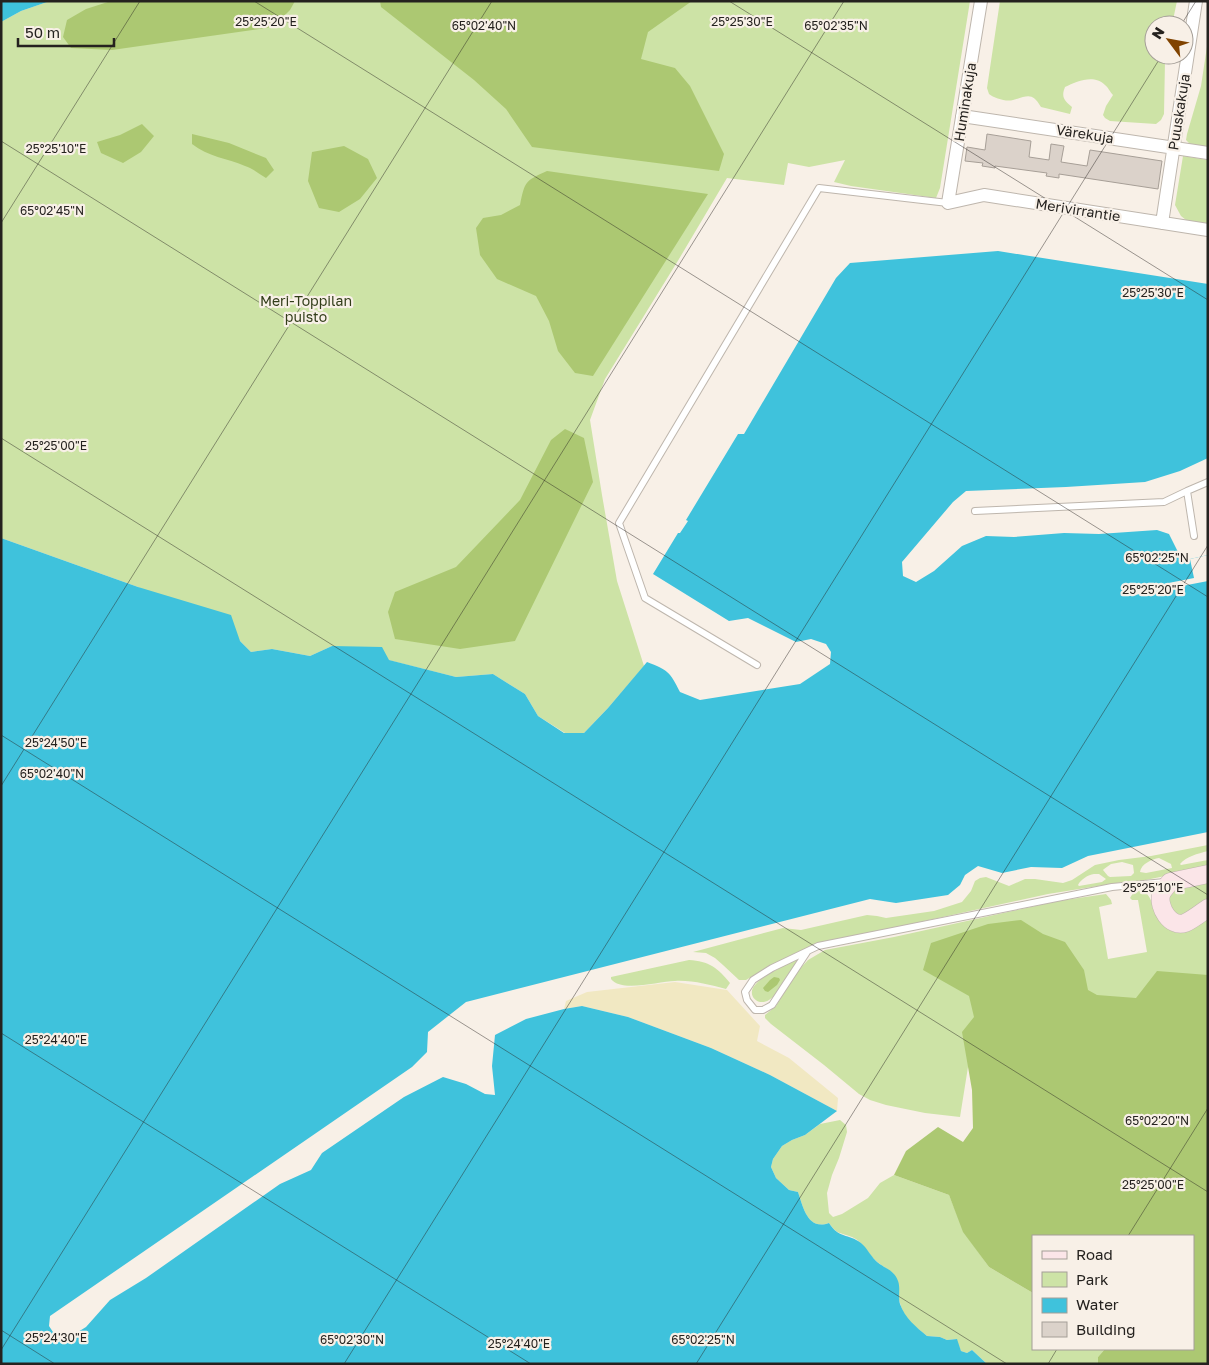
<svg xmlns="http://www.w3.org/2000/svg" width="1209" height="1365" viewBox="0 0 1209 1365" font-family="'Golos Text',sans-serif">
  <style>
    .green { fill: #cde3a6; fill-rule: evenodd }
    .forest { fill: #acc872 }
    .sand { fill: #f1e8c2 }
    .water { fill: #3fc2dc }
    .pier { fill: #f8f0e7 }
    .building { fill: #dbd2ca; stroke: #a79f97 }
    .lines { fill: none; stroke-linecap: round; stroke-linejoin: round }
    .lane-casing { stroke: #beb6ad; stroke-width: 8 }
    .street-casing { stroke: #beb6ad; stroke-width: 14 }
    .secondary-casing { stroke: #beb6ad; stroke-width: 19 }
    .lane { stroke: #fff; stroke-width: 6 }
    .street { stroke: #fff; stroke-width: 12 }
    .secondary { stroke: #fbe5e8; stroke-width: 18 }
    .ticks { fill: none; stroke: #25221f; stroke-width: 1; stroke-opacity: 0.45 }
    .labels { text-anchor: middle; stroke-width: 4.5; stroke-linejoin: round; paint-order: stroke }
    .street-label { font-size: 14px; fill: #25221f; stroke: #f8f0e7 }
    .park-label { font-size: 14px; fill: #323d19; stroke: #f8f0e7 }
    .ticks-label { font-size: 12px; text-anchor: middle; fill: #25221f; stroke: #f8f0e7; stroke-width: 4.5; stroke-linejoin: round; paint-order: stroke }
  </style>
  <rect width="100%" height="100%" fill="#f8f0e7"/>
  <path class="green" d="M 50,1 L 970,1 L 940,188 L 936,198 L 851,186 L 834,182 L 845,160 L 809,167 L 788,163 L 784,185 L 727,178 L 679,259 L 605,379 L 590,420 L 602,495 L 617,581 L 644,666 L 608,708 L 584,733 L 565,733 L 538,716 L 525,694 L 493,674 L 456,677 L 332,646 L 310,656 L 272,649 L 251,652 L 240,641 L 138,587 L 1,538 L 1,22 L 21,11 Z
    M 1000,1 L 1177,1 L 1172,25 L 1154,25 L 1154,55 L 1166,55 L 1165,61 L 1164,114 L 1161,120 L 1156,124 L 1110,121 L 1105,118 L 1103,115 L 1106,106 L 1113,95 C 1110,92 1108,87 1105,85 C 1094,74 1077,81 1065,87 C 1061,97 1064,100 1072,107 L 1070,114 L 1041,107 C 1032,92 1028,96 1013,100 C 1006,102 994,98 989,94 L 987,88 Z
    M 1208,40 L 1208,148 L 1191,145 L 1186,140 L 1187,134 L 1201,86 Z
    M 1183,156 L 1208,160 L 1208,224 L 1186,220 L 1181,216 L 1175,205 Z
    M 1208,845 L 1208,851 C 1197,854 1187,856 1180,864 L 1181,865 L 1208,860 L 1208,867 L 1141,881 L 1123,882 L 1048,894 L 815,945 L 771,965 L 746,980 L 739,980 L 723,965 L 715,958 L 706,953 L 693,952 L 783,928 L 801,930 L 867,915 L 877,916 L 886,918 L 934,911 L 962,902 L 971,891 L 975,881 L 980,878 L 986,877 L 1009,886 L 1025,879 L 1035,879 L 1063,883 L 1072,880 L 1095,865 L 1119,860 L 1151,856 ZM 1159,858 L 1171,864 L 1172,868 L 1146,873 L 1140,872 C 1141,864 1152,859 1159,858 ZM 1122,862 L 1133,865 L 1134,873 L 1131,876 L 1110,877 L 1108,876 L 1103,870 L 1104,869 L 1111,864 ZM 1094,874 L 1099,874 L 1106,879 L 1102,882 L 1079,886 L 1078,885 C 1081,879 1088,875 1094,874 Z
    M 1208,880 L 1208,899 L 1184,916 C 1176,914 1173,912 1170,904 C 1164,885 1195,883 1208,880 Z
    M 1142,890 C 1152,893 1155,917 1164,926 C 1164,926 1170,929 1170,930 C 1186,938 1196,926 1208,917 L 1208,983 L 1141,1018 L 982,1003 L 968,1067 L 960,1117 L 925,1113 L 886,1105 L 870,1100 L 859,1094 L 824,1065 L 771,1024 L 765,1018 L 765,1015 L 776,1006 L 796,973 L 808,960 L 825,950 L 894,937 L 1058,901 L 1106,894 L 1111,900 L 1112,904 L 1099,907 L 1108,959 L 1147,952 L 1138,900 L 1132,900 L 1130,898 L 1133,893 Z
    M 798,959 C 792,969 778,995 769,1000 C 758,1007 746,995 755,985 C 761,977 788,963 798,959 Z
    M 689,960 C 709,961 718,968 730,983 L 726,989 C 710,985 692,980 675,981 C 659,981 622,993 611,979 L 611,977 Z
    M 840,1120 L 846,1125 L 847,1132 L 839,1158 L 832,1175 L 827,1193 L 829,1213 L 833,1217 L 842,1214 L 868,1198 L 880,1183 L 894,1175 L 949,1195 L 964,1232 L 989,1267 L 1033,1293 L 1033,1349 L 1105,1349 L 1098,1357 L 1098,1364 L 987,1364 L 972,1350 L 967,1353 L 961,1351 L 956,1339 L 947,1340 L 940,1337 L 927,1336 C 920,1330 911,1324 906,1317 C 898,1304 897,1288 894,1274 C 888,1269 880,1265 875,1260 C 867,1252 863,1242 852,1237 C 840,1232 837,1235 829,1223 C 808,1231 803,1207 798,1192 L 789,1190 L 776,1178 L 771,1167 L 773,1159 L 782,1146 L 792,1140 L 805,1135 L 820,1124 Z"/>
  <path class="forest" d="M 111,1 L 295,1 L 290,10 L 273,27 L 112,50 L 71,48 L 63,37 L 67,20 L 86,9 Z
    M 380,1 L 692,1 L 648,32 L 641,59 L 675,68 L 690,86 L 724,154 L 719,171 L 532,147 L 506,109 L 474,80 L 381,7 Z
    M 142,124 L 154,136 L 141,152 L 123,163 L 101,153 L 97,142 L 120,135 Z
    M 192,134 L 229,143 L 266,158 L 274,170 L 266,178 C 259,174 252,168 245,166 C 227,158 208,157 192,144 Z
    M 344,146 L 368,159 L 377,178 L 360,199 L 339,212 L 319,208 L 308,181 L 312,152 Z
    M 547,171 L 708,194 L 593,376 L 575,373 L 558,351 L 549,321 L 536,296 L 497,279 L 480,255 L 476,228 L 483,218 L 501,215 L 520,205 C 525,181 525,181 547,171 Z
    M 565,429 L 584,438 L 593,482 L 515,641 L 460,649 L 395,639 L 388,612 L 395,592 L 456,567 L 520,500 L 551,440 Z
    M 1021,920 L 1043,934 L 1065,942 L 1084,970 L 1088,990 L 1097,995 L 1136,998 L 1157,971 L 1208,975 L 1208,1364 L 1098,1364 L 1098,1357 L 1105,1349 L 1193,1349 L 1193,1236 L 1033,1236 L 1033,1293 L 989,1267 L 963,1232 L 949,1195 L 894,1175 L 906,1151 L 938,1127 L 963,1142 L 973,1128 L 972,1090 L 962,1032 L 974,1017 L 969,996 L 923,970 L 931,943 L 988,924 Z
    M 774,977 L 779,978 L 780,980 L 777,985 L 768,992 L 765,991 L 763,988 L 770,980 Z"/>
  <path class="sand" d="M 675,982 L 727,990 L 760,1026 L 757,1041 L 789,1058 L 838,1098 L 837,1111 L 770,1075 L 711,1048 L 628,1017 L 582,1006 L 564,1009 L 566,1001 L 587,992 Z"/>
  <path class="water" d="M 3,1 L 50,1 L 21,11 L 1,22 L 1,2 Z
    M 998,251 L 1208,284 L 1208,458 L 1180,471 L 1145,482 L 1066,487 L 966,491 L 953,502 L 902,562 L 903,576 L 916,582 L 934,571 L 962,546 L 986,536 L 1014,537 L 1064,533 L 1099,534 L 1157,530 L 1169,534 L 1181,558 L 1190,559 L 1208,555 L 1208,832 L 1088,856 L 1062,868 L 1031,867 L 1002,873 L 978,866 L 965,875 L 960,885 L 948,895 L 896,903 L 870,899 L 466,1002 L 428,1032 L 427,1052 L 412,1067 L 50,1316 L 49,1326 L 53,1332 L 61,1335 L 73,1335 L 86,1327 L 110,1300 L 146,1278 L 280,1184 L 311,1170 L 322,1153 L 404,1097 L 443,1077 L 466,1084 L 485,1094 L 495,1095 L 492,1066 L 495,1035 L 526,1019 L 564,1009 L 582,1006 L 628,1017 L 711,1048 L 770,1075 L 837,1111 L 805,1135 L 792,1140 L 782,1146 L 773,1159 L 771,1167 L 776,1178 L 789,1190 L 798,1192 C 803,1207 808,1231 829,1223 C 839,1239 848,1233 861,1243 C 867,1248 870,1255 876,1261 C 881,1266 890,1269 894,1274 C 903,1285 897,1293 900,1304 C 905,1318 916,1327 927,1336 L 940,1337 L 947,1340 L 957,1339 L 961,1351 L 967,1353 L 972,1350 L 987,1364 L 1,1364 L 1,538 L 138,587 L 231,615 L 240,641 L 251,652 L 272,649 L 310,656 L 332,646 L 382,647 L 389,660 L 456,677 L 493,674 L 525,694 L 538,716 L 564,733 L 584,733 L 608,708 L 647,662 C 668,670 670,672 680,692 L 700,700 L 800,684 L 830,664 L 831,652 L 826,644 L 811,639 L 796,642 L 748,618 L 729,621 L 653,574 L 678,533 L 680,533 L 688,521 L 686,520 L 738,434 L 744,434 L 836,278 L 850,263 Z"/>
  <path class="pier" d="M 1208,555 L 1208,581 L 1135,595 L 1134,592 L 1138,591 L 1138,589 L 1194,578 L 1190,559 Z"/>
  <path class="building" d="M 987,134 L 1031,141 L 1029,157 L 1049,160 L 1051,144 L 1064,146 L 1061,162 L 1087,166 L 1090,150 L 1162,161 L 1158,189 L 1059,174 L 1059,178 L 1046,176 L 1047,173 L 995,166 L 995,168 L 982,166 L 983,163 L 965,161 L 967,147 L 985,150 Z"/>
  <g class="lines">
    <defs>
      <path id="lane" d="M 975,511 L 1164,502 L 1187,491
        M 1194,536 L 1187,491 L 1208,482
        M 757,665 L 645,598 L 619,523 L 819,188 L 948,203
        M 807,952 L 772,1005 L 763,1010 L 755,1010 L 747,1000 L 745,992 L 753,980 L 772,968 L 818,946 L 1112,887 L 1165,882"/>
      <path id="street" d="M 981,1 L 948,203 L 984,195 L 1208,230
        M 962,116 L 1208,153
        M 1162,223 L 1196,1"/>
      <path id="secondary" d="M 1208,874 L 1170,882 C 1167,886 1162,891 1161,895 C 1158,907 1170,928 1185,923 C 1192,920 1201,913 1208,908"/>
    </defs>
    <use href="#lane" class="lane-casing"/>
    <use href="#street" class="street-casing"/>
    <use href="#secondary" class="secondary-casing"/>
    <use href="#lane" class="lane"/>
    <use href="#street" class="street"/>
    <use href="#secondary" class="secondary"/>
  </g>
  <path class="ticks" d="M 254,1 L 1208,597M 729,1 L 1208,300M 1205,1 L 1208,3M 1181,25 L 1196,1M 1,141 L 1208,895M 1,223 L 140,1M 1,438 L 1208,1192M 1,735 L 1007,1364M 1,786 L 492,1M 1,1033 L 531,1364M 1128,1236 L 1208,1108M 1,1330 L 55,1364M 1,1350 L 844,1M 344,1364 L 1162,55M 696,1364 L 1208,545M 1048,1364 L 1057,1349"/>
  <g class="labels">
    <g class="street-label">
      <text transform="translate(965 102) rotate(-81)" y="5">Huminakuja</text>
      <text transform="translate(1179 112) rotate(-81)" y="5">Puuskakuja</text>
      <text transform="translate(1085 134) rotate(9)" y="5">Värekuja</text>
      <text transform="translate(1078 210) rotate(9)" y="5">Merivirrantie</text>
    </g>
    <g class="park-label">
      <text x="306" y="306">Meri-Toppilan<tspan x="306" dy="16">puisto</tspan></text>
    </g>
  </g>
  <g class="ticks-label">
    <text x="266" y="26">25°25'20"E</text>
    <text x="742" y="26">25°25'30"E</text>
    <text x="484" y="30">65°02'40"N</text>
    <text x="836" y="30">65°02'35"N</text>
    <text x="56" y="153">25°25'10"E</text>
    <text x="52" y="215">65°02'45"N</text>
    <text x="1153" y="297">25°25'30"E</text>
    <text x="56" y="450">25°25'00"E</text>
    <text x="1157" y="562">65°02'25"N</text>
    <text x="1153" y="594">25°25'20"E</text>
    <text x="56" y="747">25°24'50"E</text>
    <text x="52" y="778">65°02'40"N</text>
    <text x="1153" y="892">25°25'10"E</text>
    <text x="56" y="1044">25°24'40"E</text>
    <text x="1157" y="1125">65°02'20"N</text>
    <text x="1153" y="1189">25°25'00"E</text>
    <text x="56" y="1342">25°24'30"E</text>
    <text x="352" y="1344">65°02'30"N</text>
    <text x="703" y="1344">65°02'25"N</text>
    <text x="519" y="1348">25°24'40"E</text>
  </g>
  <rect width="1209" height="1365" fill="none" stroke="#25221f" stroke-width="5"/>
  <rect x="1032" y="1235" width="162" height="115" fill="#f8f0e7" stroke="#a49e97"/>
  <rect x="1042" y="1251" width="25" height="8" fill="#fbe5e8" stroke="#a49e97"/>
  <text x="1076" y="1260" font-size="15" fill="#25221f">Road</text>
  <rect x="1042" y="1272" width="25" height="15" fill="#cde3a6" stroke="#a49e97"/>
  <text x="1076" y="1285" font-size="15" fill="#25221f">Park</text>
  <rect x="1042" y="1298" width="25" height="15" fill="#3fc2dc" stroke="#a49e97"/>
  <text x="1076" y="1310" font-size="15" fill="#25221f">Water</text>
  <rect x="1042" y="1322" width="25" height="15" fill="#dbd2ca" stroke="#a49e97"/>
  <text x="1076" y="1335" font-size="15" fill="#25221f">Building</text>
  <g transform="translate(1169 40) rotate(302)"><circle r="24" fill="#f8f0e7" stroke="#a49e97"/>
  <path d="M0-4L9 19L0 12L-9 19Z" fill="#804300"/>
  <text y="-8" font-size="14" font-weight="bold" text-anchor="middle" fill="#25221f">N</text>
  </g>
  <path d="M18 38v8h96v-8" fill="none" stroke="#25221f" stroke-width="2.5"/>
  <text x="25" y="38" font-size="15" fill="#25221f" stroke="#f8f0e7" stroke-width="4" paint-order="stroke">50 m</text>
</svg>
